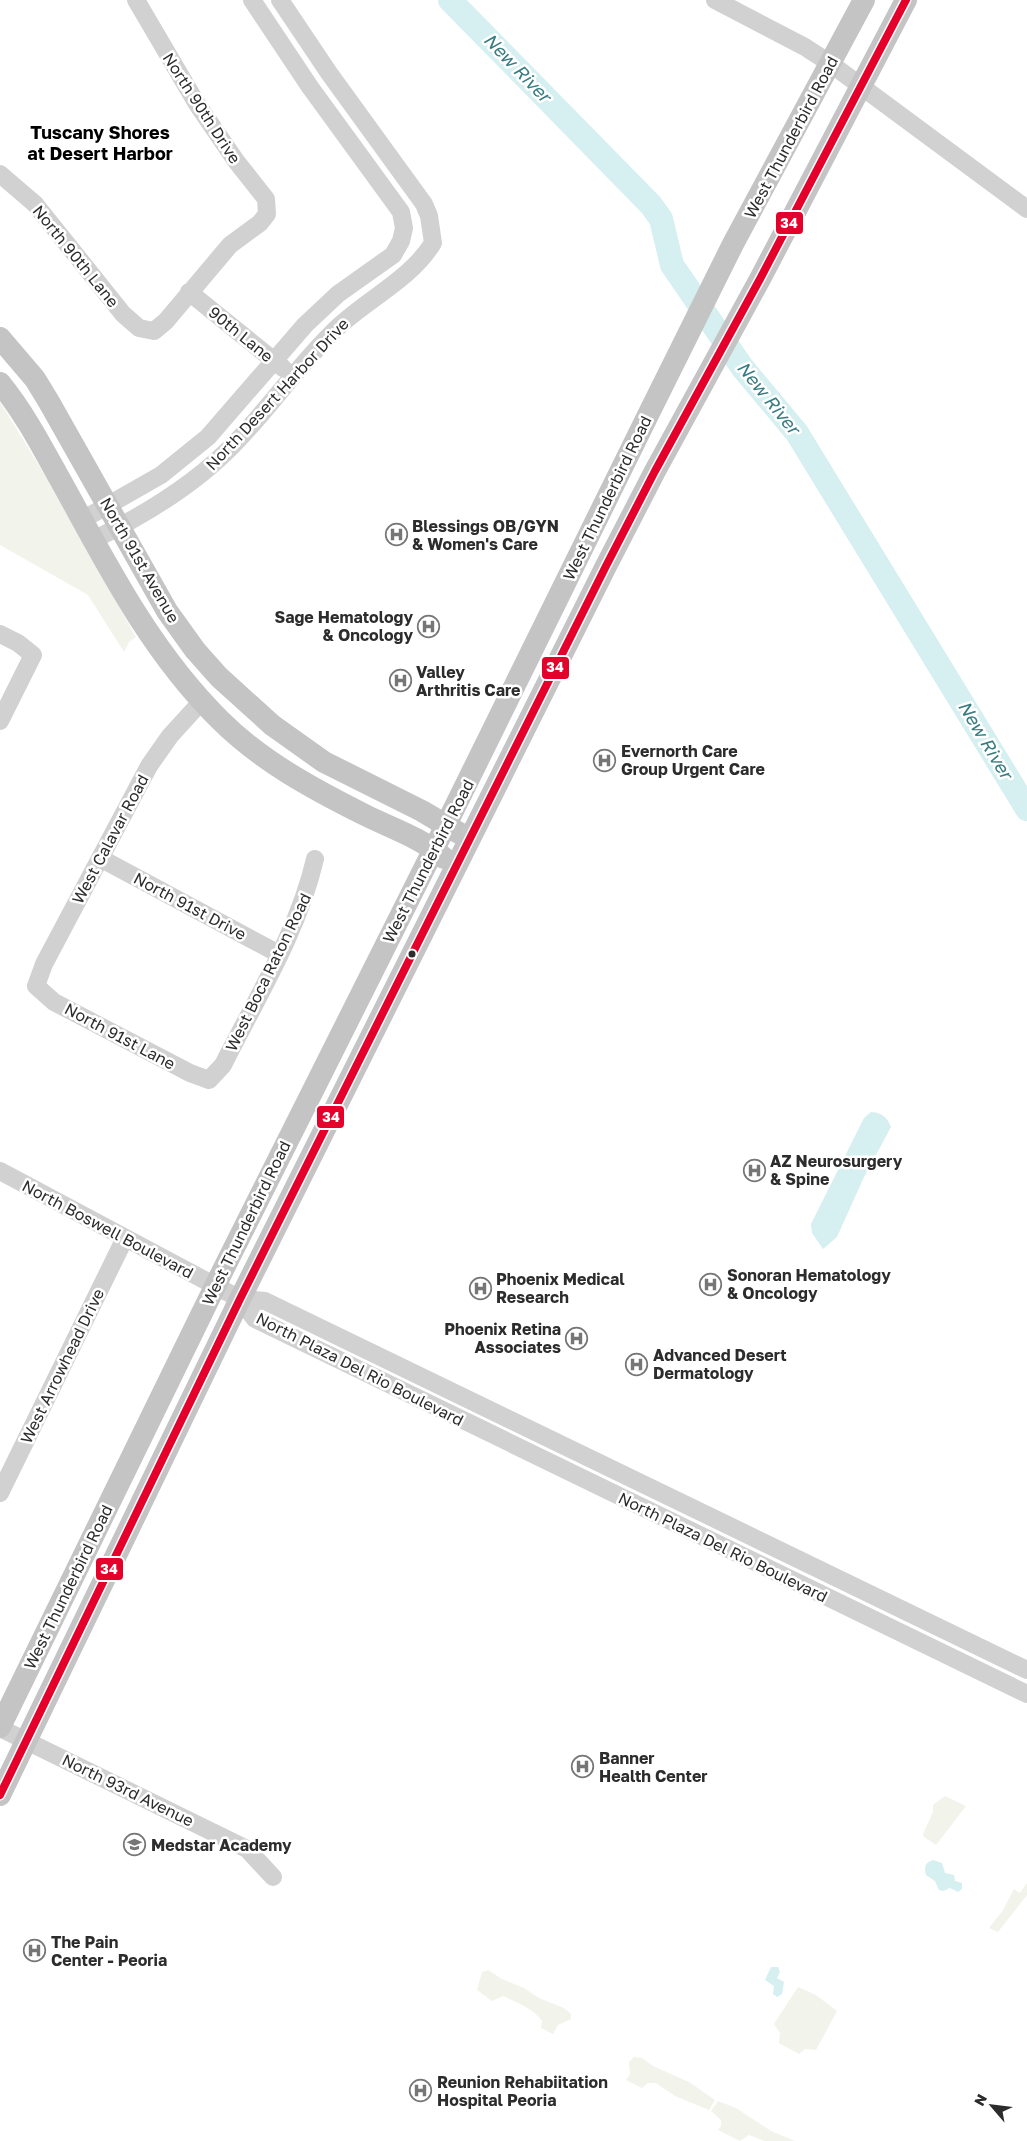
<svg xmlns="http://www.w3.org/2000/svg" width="1027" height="2141" viewBox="0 0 1027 2141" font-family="'Golos Text',sans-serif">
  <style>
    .green { fill: #f2f3eb }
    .water { fill: #d6eff0 }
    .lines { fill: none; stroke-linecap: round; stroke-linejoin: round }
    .river { stroke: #d6eff0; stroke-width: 24 }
    .minor { stroke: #d1d1d1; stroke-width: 18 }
    .major { stroke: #c4c4c4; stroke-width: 22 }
    .bus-1-casing { stroke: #fff; stroke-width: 11 }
    .bus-1 { stroke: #e4002b; stroke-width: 8 }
    .bus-dot { fill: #2c2c2c; stroke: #fff; stroke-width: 2 }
    .labels { text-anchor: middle; stroke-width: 5; stroke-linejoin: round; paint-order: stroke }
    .street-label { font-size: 16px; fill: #2c2c2c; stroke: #fff }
    .poi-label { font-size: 16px; font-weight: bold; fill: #2c2c2c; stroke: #fff; text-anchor: start }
    .water-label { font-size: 18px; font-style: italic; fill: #387c81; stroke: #fff }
    .neighbourhood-label { font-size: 18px; font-weight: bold; fill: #000; stroke: #fff }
    .line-badge { stroke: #fff; stroke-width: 2 }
    .badge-label { font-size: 14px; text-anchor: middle; font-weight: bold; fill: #fff }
  </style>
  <rect width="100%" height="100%" fill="#fff"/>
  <path class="green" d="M 0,402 L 40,467 L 136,637 L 129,642 L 124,652 L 88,595 L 0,545 Z
    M 945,1796 L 966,1806 L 936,1845 L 924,1837 L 923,1834 L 933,1812 L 933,1805 Z
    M 1027,1883 L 1027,1895 L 998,1932 L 989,1928 L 1003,1910 L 1014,1889 L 1020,1893 Z
    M 488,1970 L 502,1979 L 524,1988 L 539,1998 L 564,2008 L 571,2014 L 571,2019 L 558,2025 L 553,2034 L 541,2028 L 542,2021 C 534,2009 516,2002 503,1996 L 492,2001 L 477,1990 L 482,1972 Z
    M 798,1987 L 816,1995 L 837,2011 L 816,2050 L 805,2049 L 799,2054 L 779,2043 L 780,2033 L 774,2024 Z
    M 634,2057 L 642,2058 L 653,2066 L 689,2082 L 715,2100 L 709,2110 L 675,2096 L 656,2083 L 648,2083 L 642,2088 L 626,2080 L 630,2074 L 629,2062 Z
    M 718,2101 L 736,2108 L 771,2131 L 795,2141 L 765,2141 L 749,2135 L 740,2141 L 718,2130 L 721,2126 L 721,2120 L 711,2111 Z"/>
  <path class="water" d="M 871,1112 C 882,1113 887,1117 891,1127 L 864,1177 L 837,1237 L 823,1249 L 812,1233 L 811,1224 L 864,1118 Z
    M 933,1860 L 942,1863 L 945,1873 L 954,1875 L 955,1881 L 962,1883 L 962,1889 L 958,1892 L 950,1888 L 943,1891 L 939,1890 L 935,1881 L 926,1875 C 924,1868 925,1862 933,1860 Z
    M 771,1967 L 778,1967 L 780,1972 L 777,1978 L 784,1982 L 782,1994 L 777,1997 L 773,1994 L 774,1986 L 765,1980 Z"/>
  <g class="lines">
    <path class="river" d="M 450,0 L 651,205 L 661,219 L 672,265 L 742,367 L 797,433 L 1027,809"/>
    <path class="minor" d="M 715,0 L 805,47 L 831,64 L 1027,209
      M 0,174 L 35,204 L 123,314 L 139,328 L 154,331 L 166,321 L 230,245 L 260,223 L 267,214 L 266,199 L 236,161 L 197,104 L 136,0
      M 189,292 L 283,368
      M 82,520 L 161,475 L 208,437 L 305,325 L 338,294 L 393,255 L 401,241 L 404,228 L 401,212 L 310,87 L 252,0
      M 93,540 C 145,515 196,484 236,442 C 271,406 300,363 337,328 C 367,299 410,280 433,243 L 429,216 L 424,204 L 329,73 L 280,0
      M 0,634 L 18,643 L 33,655 L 0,721
      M 201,702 L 170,736 L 149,766 L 44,964 L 36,986 L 54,1002 L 190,1073 L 209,1080 L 223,1065 C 256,999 298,932 315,859
      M 100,858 L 279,954
      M 0,1171 L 240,1299 L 265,1301 L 1027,1670
      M 240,1299 L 255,1319 L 1027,1694
      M 0,1493 L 125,1238
      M 0,1728 L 247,1849 L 273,1877"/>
    <path class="major" d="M 0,338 L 35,379 L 49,402 L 167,611 L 195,650 L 219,677 L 272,725 L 324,762 L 422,811 L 459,833
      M 0,383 C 27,416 46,455 67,492 C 111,573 154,655 220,720 C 261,761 313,789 365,815 C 391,828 422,838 444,858
      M 0,1727 L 224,1268 L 446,825 L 651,409 L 733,244 L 864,0
      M 0,1795 L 240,1299 L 606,566 L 655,471 L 760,279 L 906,0"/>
    <defs>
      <path id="bus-1" d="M 0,1795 L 240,1299 L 606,566 L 655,471 L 760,279 L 906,0"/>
    </defs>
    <use href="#bus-1" class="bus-1-casing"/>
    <use href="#bus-1" class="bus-1"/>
  </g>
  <defs>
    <symbol id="hospital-ring" viewBox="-11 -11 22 22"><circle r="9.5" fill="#fff" stroke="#767676" stroke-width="1.5"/><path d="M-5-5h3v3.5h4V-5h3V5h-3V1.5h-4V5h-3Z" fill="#767676"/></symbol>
    <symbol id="university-ring" viewBox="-11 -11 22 22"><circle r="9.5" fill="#fff" stroke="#767676" stroke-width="1.5"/><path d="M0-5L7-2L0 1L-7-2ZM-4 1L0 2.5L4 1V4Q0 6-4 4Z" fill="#767676"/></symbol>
  </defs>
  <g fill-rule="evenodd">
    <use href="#hospital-ring" x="384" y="522" width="25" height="25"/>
    <use href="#hospital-ring" x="416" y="614" width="25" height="25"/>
    <use href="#hospital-ring" x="388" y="668" width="25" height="25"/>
    <use href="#hospital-ring" x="592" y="748" width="25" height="25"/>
    <use href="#hospital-ring" x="742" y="1158" width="25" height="25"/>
    <use href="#hospital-ring" x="698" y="1272" width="25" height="25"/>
    <use href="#hospital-ring" x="468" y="1276" width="25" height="25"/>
    <use href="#hospital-ring" x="564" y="1326" width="25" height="25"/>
    <use href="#hospital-ring" x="624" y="1352" width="25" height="25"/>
    <use href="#hospital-ring" x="570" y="1754" width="25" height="25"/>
    <use href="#university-ring" x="122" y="1832" width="25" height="25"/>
    <use href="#hospital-ring" x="22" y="1938" width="25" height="25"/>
    <use href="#hospital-ring" x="408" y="2078" width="25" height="25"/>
  </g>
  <circle class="bus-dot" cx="412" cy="954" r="4.5"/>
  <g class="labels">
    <g class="street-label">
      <text transform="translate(202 108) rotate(57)" y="6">North 90th Drive</text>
      <text transform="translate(791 137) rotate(-62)" y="6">West Thunderbird Road</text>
      <text transform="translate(76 256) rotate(51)" y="6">North 90th Lane</text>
      <text transform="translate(241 334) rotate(39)" y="6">90th Lane</text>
      <text transform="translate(277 394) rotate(-47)" y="6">North Desert Harbor Drive</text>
      <text transform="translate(607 498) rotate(-64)" y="6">West Thunderbird Road</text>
      <text transform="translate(140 560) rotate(60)" y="6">North 91st Avenue</text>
      <text transform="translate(110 839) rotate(-62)" y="6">West Calavar Road</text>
      <text transform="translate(428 861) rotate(-63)" y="6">West Thunderbird Road</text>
      <text transform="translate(190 906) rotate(28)" y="6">North 91st Drive</text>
      <text transform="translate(268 972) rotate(-64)" y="6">West Boca Raton Road</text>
      <text transform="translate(120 1036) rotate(28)" y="6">North 91st Lane</text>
      <text transform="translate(246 1223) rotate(-64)" y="6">West Thunderbird Road</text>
      <text transform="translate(108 1229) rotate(28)" y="6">North Boswell Boulevard</text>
      <text transform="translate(62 1366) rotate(-64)" y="6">West Arrowhead Drive</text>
      <text transform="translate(360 1369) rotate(27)" y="6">North Plaza Del Rio Boulevard</text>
      <text transform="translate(723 1547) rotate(26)" y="6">North Plaza Del Rio Boulevard</text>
      <text transform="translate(68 1587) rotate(-64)" y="6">West Thunderbird Road</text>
      <text transform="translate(128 1790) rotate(26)" y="6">North 93rd Avenue</text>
    </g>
    <g class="poi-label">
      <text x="412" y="532">Blessings OB/GYN<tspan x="412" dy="18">&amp; Women's Care</tspan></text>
      <text x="413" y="623" text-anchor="end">Sage Hematology<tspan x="413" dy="18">&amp; Oncology</tspan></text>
      <text x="416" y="678">Valley<tspan x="416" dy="18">Arthritis Care</tspan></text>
      <text x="621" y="757">Evernorth Care<tspan x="621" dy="18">Group Urgent Care</tspan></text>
      <text x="770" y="1167">AZ Neurosurgery<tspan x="770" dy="18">&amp; Spine</tspan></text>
      <text x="727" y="1281">Sonoran Hematology<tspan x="727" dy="18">&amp; Oncology</tspan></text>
      <text x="496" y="1285">Phoenix Medical<tspan x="496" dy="18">Research</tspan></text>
      <text x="561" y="1335" text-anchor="end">Phoenix Retina<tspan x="561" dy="18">Associates</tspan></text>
      <text x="653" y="1361">Advanced Desert<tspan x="653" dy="18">Dermatology</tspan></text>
      <text x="599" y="1764">Banner<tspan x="599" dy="18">Health Center</tspan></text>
      <text x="151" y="1851">Medstar Academy</text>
      <text x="51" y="1948">The Pain<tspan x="51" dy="18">Center - Peoria</tspan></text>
      <text x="437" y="2088">Reunion Rehabiitation<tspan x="437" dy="18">Hospital Peoria</tspan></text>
    </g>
    <g class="water-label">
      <text transform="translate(517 68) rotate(46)" y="6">New River</text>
      <text transform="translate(768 398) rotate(51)" y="6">New River</text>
      <text transform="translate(985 740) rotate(59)" y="6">New River</text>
    </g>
    <g class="neighbourhood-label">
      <text x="100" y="139">Tuscany Shores<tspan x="100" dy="21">at Desert Harbor</tspan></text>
    </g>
  </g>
  <g class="line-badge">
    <rect x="775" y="211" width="29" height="24" rx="5" fill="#e4002b"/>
    <rect x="541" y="656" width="29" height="24" rx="5" fill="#e4002b"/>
    <rect x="316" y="1105" width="29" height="24" rx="5" fill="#e4002b"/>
    <rect x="95" y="1557" width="29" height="24" rx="5" fill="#e4002b"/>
  </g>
  <g class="badge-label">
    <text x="789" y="228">34</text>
    <text x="555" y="672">34</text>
    <text x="331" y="1122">34</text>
    <text x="109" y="1574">34</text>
  </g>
  <g transform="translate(992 2106) rotate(298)" stroke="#ffffff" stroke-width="4" paint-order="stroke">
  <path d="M0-4L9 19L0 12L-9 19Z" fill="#2c2c2c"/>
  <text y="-8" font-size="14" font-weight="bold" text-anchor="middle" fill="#2c2c2c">N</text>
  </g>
</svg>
